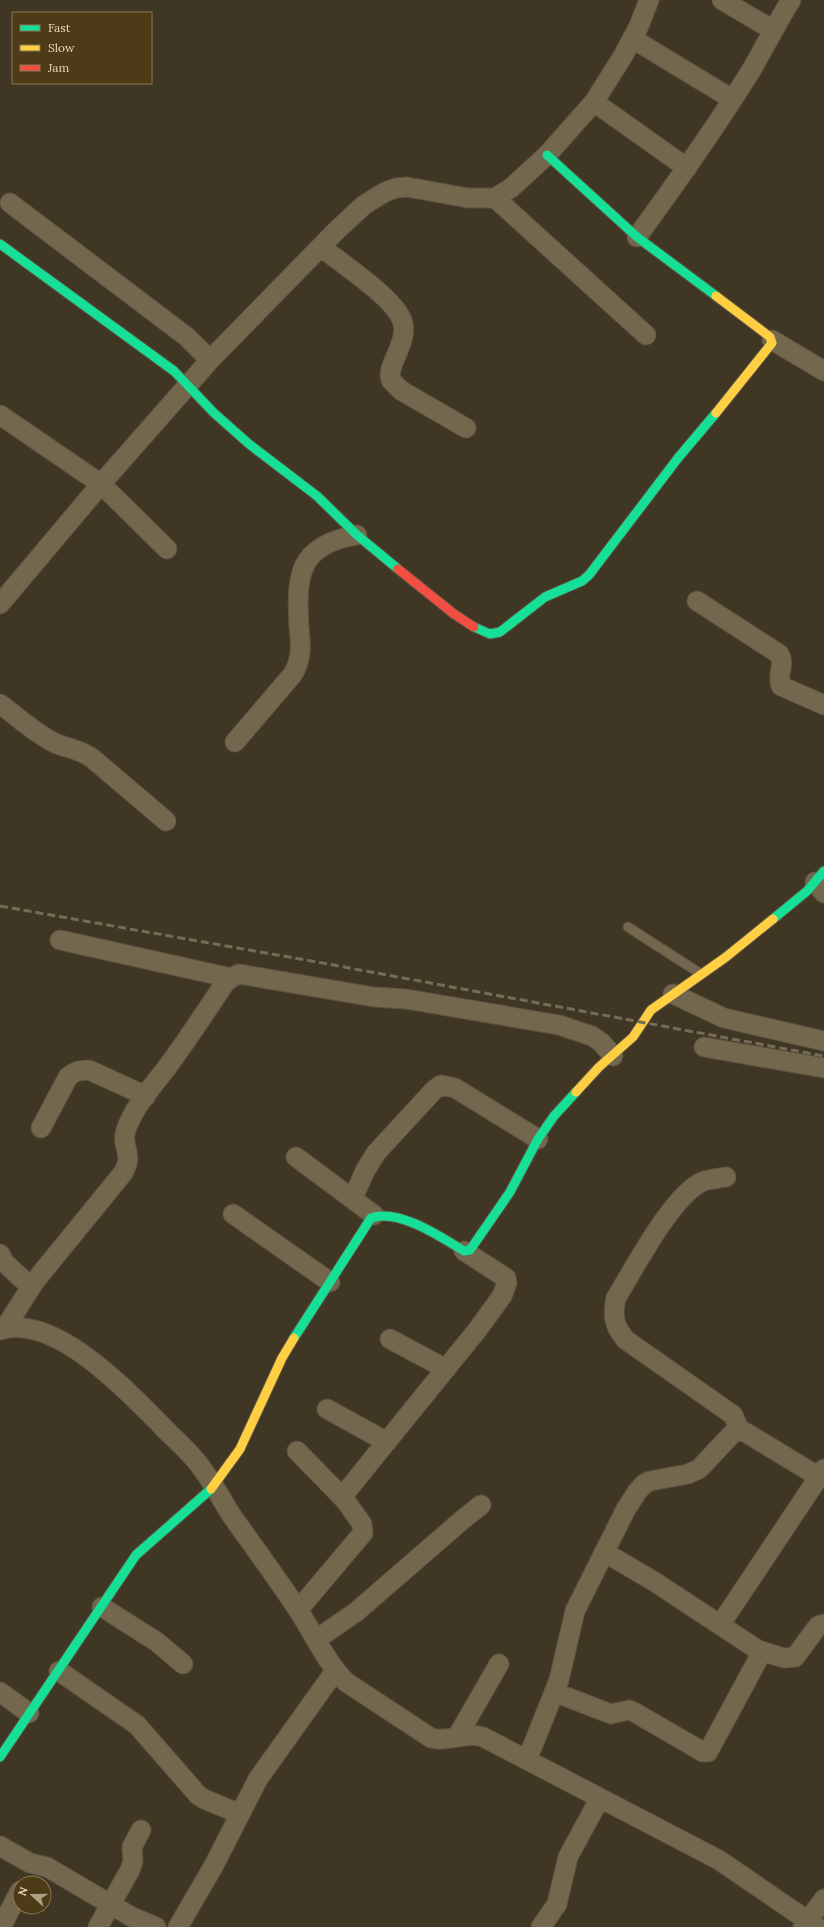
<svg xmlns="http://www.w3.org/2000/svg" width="824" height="1927" viewBox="0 0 824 1927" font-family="Lora,serif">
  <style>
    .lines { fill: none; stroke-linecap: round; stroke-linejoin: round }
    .lane-casing { stroke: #5c5341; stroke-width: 11 }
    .street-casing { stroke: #5c5341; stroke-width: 21 }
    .fast-casing { stroke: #5c5341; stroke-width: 11 }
    .slow-casing { stroke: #5c5341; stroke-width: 11 }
    .jam-casing { stroke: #5c5341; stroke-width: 11 }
    .lane { stroke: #73684e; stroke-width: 9 }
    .street { stroke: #73684e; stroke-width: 19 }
    .fast { stroke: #16e098; stroke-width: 9 }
    .slow { stroke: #ffcf43; stroke-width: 9 }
    .jam { stroke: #f24e42; stroke-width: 9 }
    .rail { stroke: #756c58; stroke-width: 3; stroke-dasharray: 8 4; stroke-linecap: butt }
  </style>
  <rect width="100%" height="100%" fill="#3f3623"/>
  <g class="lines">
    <defs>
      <path id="lane" d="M 628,927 L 701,974"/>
      <path id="street" d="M 722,0 L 773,30
        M 633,39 L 732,99
        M 594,102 L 687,168
        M 495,198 L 646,335
        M 10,203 L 187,337 L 210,360
        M 637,237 C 677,182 716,127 752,69 C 765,46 777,23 791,0
        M 321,247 C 341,263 391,296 401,318 C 412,340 385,365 391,380 C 394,384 398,387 402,391 L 466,428
        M 772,340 L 824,371
        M 0,415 L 101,484 L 167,549
        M 697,601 L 779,654 C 786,664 776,675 781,686 L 824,705
        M 0,604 L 101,484 L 210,360 L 336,231 L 364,205 L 385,192 L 396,188 L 407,187 L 468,198 L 495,198 L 511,188 L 547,155 L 594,102 L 623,56 L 639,26 L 649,0
        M 0,704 C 18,717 37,735 57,744 C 71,749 79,749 92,758 L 166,821
        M 235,742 L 293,674 C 302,659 301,645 299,627 C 296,575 298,545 357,535
        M 815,882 L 824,893
        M 60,940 L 231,978
        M 673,994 L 724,1018 L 824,1041
        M 704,1047 L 824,1068
        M 41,1128 L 68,1077 C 75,1071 80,1070 89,1070 L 146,1096
        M 296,1157 L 374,1215
        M 726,1177 C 719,1178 711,1179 704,1181 C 673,1193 634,1269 616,1298 C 612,1316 614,1326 626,1340 L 733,1415 L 740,1431
        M 353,1198 L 365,1171 L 376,1153 L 434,1090 L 441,1085 L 455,1088 L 538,1139
        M 233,1214 L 330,1282
        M 0,1254 L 5,1263 L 31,1287
        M 5,1328 L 35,1281 L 123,1173 C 135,1152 120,1148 126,1130 C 134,1106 153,1086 168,1066 C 188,1039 206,1011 225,983 L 231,978 L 239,974 L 374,997 L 406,999 L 559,1025 L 592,1036 L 602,1043 L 613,1056
        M 0,1330 C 55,1313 127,1391 162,1426 C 175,1440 192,1453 203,1470 C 214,1484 222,1501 232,1516 C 254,1547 277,1578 298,1610 C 314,1634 326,1662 346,1682 L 431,1738 C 449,1743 465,1731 483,1737 L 719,1860 L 817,1927
        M 390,1339 L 446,1369
        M 327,1409 L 387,1442
        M 297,1451 L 345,1500
        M 604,1552 L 655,1582 L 758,1650 L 784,1658 L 795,1657 L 818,1626 L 824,1624
        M 102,1607 L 157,1642 L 183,1664
        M 298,1610 L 363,1533 L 362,1524 L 345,1500 L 346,1492 L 478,1329 L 502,1296 L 507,1283 L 506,1278 L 464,1251
        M 720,1625 L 824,1469
        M 317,1639 L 356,1612 L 461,1521 L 481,1505
        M 59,1671 L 137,1725 L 198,1795 L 204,1799 L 240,1814
        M 0,1692 L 29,1713
        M 554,1692 L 611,1714 L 629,1710 L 634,1712 L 703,1752 L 708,1752 L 762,1652
        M 457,1737 L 499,1664
        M 527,1760 L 559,1680 L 575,1611 L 626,1509 L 637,1492 L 644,1484 L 650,1481 L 688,1474 L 699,1469 L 733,1433 L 740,1431 L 745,1432 L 819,1477
        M 0,1846 L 30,1863 L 47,1867 L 132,1917 L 156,1927
        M 1,1927 L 20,1891
        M 98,1927 L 130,1870 L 133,1861 L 132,1847 L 141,1830
        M 178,1927 L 213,1867 L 258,1779 L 335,1671
        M 541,1927 L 557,1904 L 568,1857 L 600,1798
        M 803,1927 L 824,1899"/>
      <path id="fast" d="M 547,155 L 637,237 L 716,296
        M 0,244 L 174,371 L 214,413 L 249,444 L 317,496 L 357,535 L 398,569
        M 474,627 L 490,634 L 500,632 L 545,597 L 582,581 L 589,575 L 678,458 L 716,413
        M 773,919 L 807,891 L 824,871
        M 294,1338 L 371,1218 C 398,1208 441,1237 464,1251 L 470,1250 L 510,1192 L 538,1139 L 554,1116 L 576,1092
        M 0,1757 L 136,1555 L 211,1489"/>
      <path id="slow" d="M 716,296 L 770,337 L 772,343 L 716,413
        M 576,1092 L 599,1067 L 633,1037 L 651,1010 L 726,957 L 773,919
        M 211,1489 L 240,1449 L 282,1358 L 294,1338"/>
      <path id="jam" d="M 398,569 L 454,614 L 474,627"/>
    </defs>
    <use href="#lane" class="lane-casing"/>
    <use href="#street" class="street-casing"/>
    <use href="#fast" class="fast-casing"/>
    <use href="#slow" class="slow-casing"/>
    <use href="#jam" class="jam-casing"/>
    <use href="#lane" class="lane"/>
    <use href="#street" class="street"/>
    <use href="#fast" class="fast"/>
    <use href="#slow" class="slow"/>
    <use href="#jam" class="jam"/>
    <path class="rail" d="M 0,906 L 317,962 L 824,1056"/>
  </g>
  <rect x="12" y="12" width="140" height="72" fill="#4c3b16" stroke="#8a7a56"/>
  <rect x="20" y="25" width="20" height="6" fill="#16e098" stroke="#8a7a56"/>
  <text x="48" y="32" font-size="12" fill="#e8d8b6">Fast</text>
  <rect x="20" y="45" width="20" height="6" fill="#ffcf43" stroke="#8a7a56"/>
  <text x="48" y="52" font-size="12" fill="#e8d8b6">Slow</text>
  <rect x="20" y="65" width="20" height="6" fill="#f24e42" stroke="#8a7a56"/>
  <text x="48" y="72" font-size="12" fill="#e8d8b6">Jam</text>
  <g transform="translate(32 1895) rotate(291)"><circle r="19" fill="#4c3b16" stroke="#8a7a56"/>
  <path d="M0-3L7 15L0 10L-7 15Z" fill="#ad9f83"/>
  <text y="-6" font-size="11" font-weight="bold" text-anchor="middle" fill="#e8d8b6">N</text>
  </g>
</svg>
